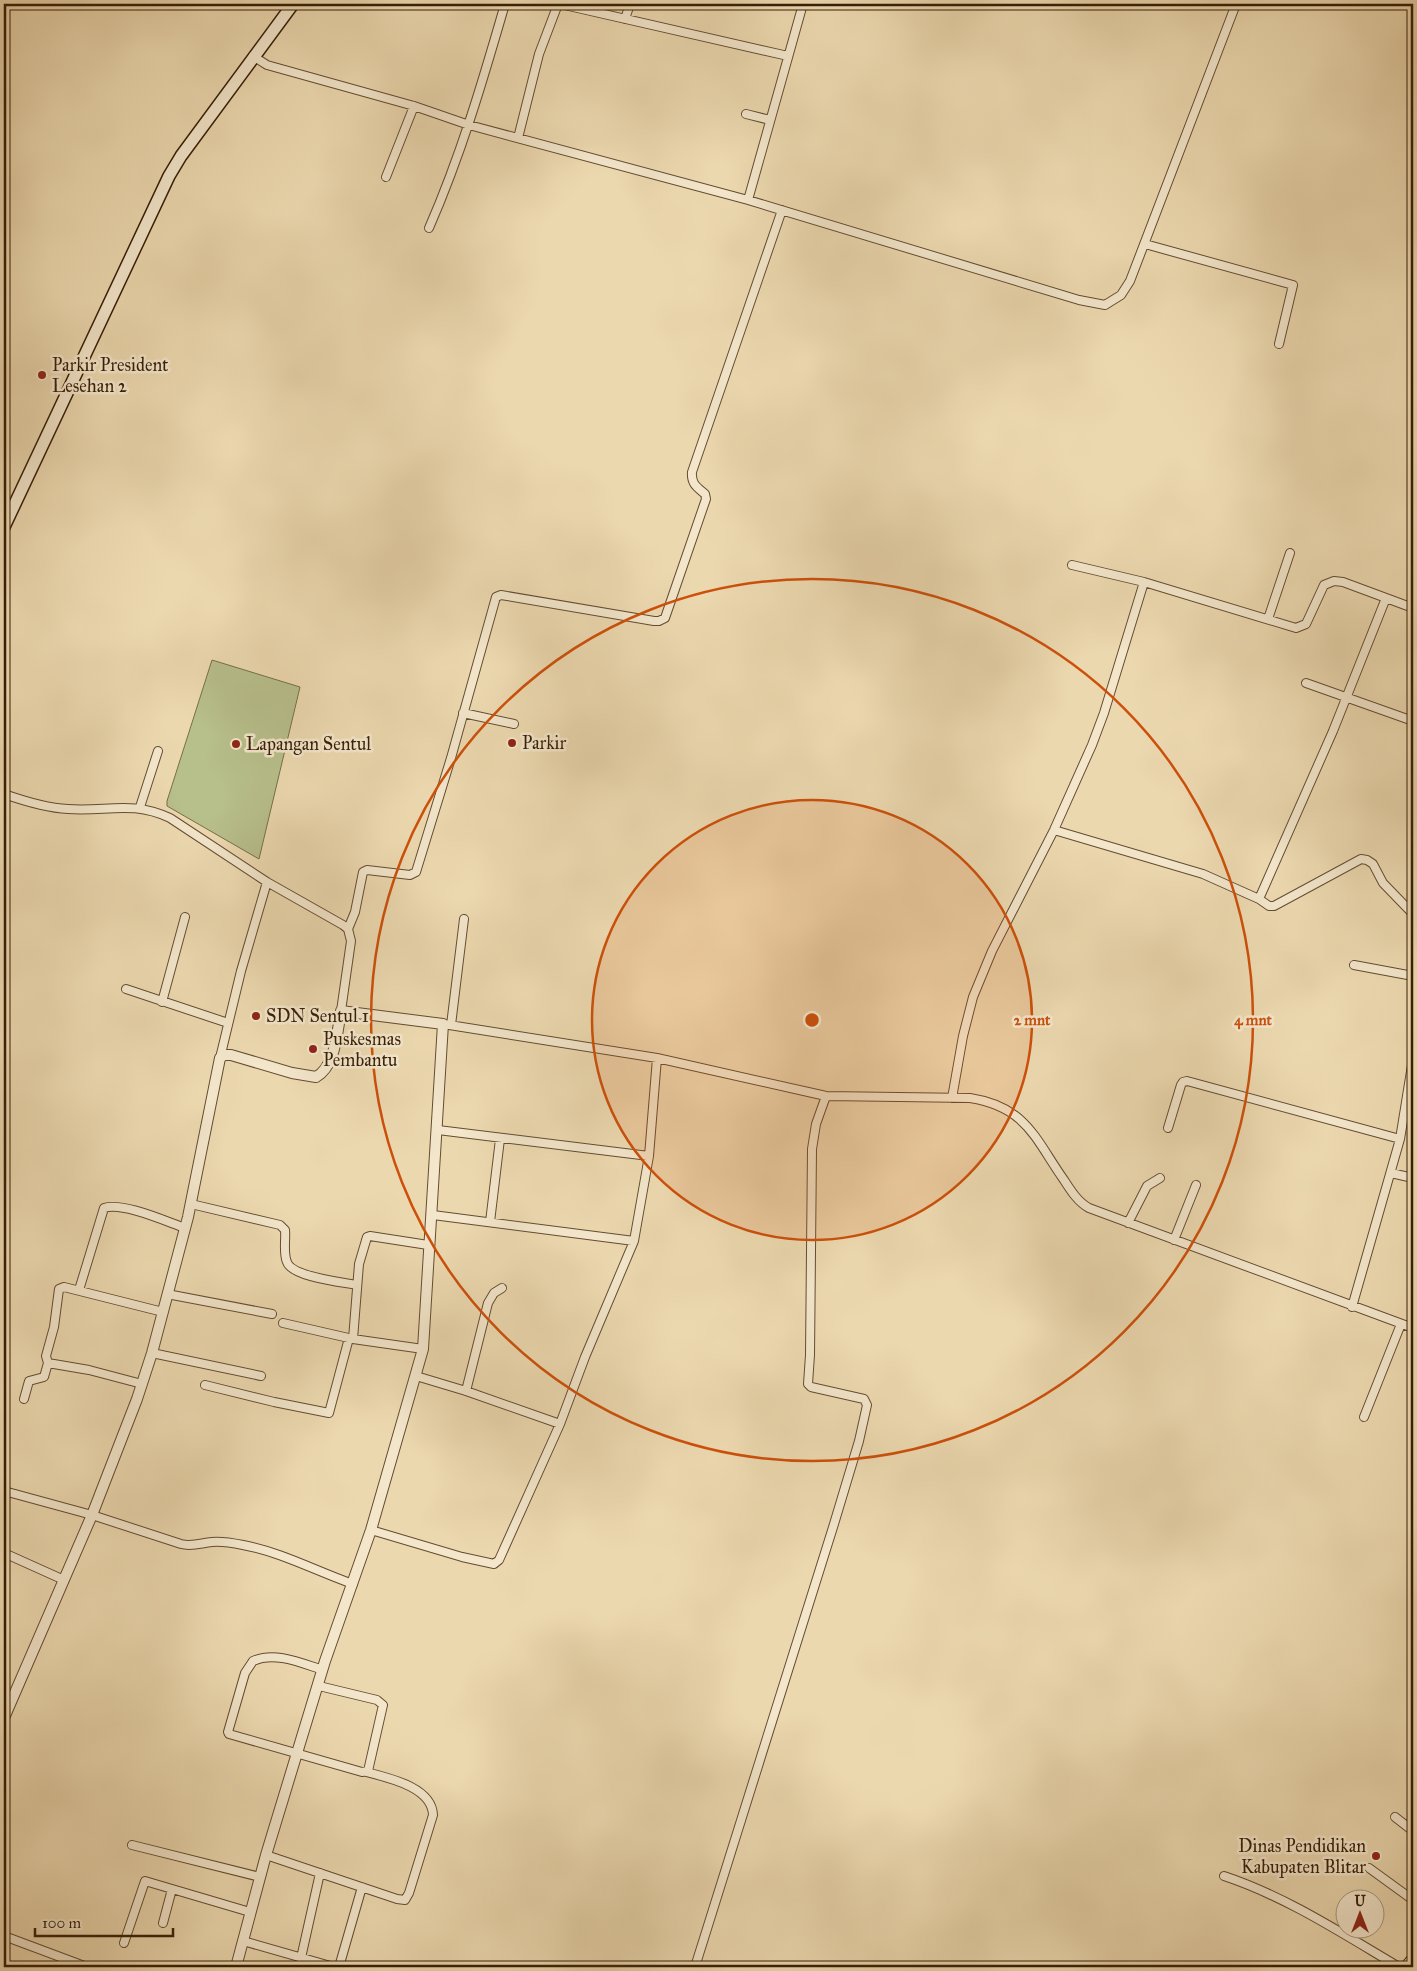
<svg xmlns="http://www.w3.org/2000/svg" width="1417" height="1971" viewBox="0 0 1417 1971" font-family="'IM FELL Great Primer',serif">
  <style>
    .garden { fill: #b7bf8b; stroke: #766e49 }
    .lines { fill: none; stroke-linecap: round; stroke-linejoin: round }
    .minor-casing { stroke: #644c31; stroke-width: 10 }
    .tertiary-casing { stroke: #644c31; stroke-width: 12 }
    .secondary-casing { stroke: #361e07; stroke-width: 14 }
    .trunk-casing { stroke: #361e07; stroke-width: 16 }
    .minor { stroke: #f3e6cb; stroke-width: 8 }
    .tertiary { stroke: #f3e6cb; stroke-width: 10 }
    .secondary { stroke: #f3e6cb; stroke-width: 11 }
    .trunk { stroke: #ecd8af; stroke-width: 14 }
    .ring { fill: none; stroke: #cd500b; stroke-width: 2.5 }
    .poi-dot { fill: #8f2418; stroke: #f3e6cb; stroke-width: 2 }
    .labels { text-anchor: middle; stroke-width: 5; stroke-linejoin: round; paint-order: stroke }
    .poi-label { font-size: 18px; fill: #361e07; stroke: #f3e6cb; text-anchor: start }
    .centre { fill: #cd500b; stroke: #f3e6cb; stroke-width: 2.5 }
    .ring-label { font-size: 15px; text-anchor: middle; font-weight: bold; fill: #cd500b; stroke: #f3e6cb; stroke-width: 5; stroke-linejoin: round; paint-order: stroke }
  </style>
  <rect width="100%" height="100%" fill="#ecd8af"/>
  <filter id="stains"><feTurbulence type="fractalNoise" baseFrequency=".004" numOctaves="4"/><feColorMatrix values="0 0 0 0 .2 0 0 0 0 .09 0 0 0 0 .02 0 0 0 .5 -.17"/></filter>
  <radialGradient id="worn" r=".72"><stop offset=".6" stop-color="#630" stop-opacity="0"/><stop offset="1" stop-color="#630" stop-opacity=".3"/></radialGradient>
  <path class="garden" d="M 212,660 L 300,687 L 259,859 L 167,806 L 167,801 Z"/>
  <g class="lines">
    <defs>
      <path id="minor" d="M 560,4 L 788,56
        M 625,19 L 630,4
        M 253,56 L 267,65 L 414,106 L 469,125 L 748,200 L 1079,300 L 1105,305 L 1121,295 L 1130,281 L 1236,4
        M 746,114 L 770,120
        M 518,138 L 539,54 L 558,4
        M 386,177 L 414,106
        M 748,200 L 803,4
        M 429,228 C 461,155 483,80 505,4
        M 1145,244 L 1293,285 L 1279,344
        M 1072,565 L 1144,582 L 1296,628 L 1306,624 L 1324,585 L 1334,581 L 1343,582 L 1413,608
        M 1268,619 L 1290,553
        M 1306,683 L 1413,721
        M 463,713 L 514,724
        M 4,794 C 24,801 46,808 68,809 C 106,812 132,800 170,818 L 267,882 L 343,925 L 348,929 L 351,941 L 341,1011
        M 140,807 L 158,751
        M 1054,830 L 1203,874 L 1259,899 L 1333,731 L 1386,598
        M 1259,899 L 1269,906 L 1274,906 L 1361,859 L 1367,860 L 1373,864 L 1383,883 L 1413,914
        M 348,929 L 355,912 L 363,872 L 367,870 L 410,875 L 416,872 L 451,758 L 496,597 L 501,595 L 654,621 L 659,621 L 665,618 L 706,499 L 705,494 C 697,487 691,484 692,472 L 782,210
        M 1354,965 L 1413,976
        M 126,989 L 228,1023
        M 162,1002 L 185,917
        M 443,1024 L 657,1058 L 826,1096 L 970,1098 C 1027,1107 1035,1139 1064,1180 C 1071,1191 1078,1202 1089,1208 L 1413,1328
        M 451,1025 L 464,919
        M 220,1058 L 241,971 L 267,882
        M 952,1098 L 963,1036 L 973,997 L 992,951 L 1054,830 L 1092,745 L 1104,713 L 1144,582
        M 1168,1128 L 1181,1085 L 1183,1082 L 1187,1081 L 1400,1139
        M 438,1130 L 649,1156
        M 1391,1173 L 1413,1178
        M 191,1204 L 280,1225 L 285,1230 C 286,1239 283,1253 287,1262 C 292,1277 341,1282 357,1285
        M 433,1215 L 634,1241
        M 490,1222 L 500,1139
        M 1128,1223 L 1147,1186 L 1160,1178
        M 1174,1240 L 1196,1185
        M 79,1290 L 104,1208 C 123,1202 165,1221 185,1228
        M 167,1294 L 272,1314
        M 1352,1307 L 1400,1139 L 1413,1059
        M 283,1323 L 353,1339 L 423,1349
        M 353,1339 L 359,1264 L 367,1237 L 370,1236 L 428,1245
        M 152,1353 L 261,1376
        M 416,1376 L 466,1391 L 560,1424
        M 142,1384 L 89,1370 L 48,1363 L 46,1356 L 54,1327 L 59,1289 L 64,1287 L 163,1312
        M 205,1385 L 274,1402 L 329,1413 L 349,1338
        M 466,1391 L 488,1303 L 494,1293 L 502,1288
        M 24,1399 L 29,1381 L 44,1377 L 48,1363
        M 1364,1417 L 1401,1324
        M 4,1491 L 92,1515 L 181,1544 C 192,1547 201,1543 212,1542 C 221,1541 233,1543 243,1545 C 281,1552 316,1571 353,1584
        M 371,1530 L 462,1557 L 494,1564 L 499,1560 L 560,1424 L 585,1357 L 634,1241 L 649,1156 L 657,1058
        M 4,1553 L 64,1580
        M 319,1686 L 377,1700 L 383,1705 L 368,1771 L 362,1772 L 229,1734 L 228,1732 L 245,1673 L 253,1661 C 275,1651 301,1663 323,1670
        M 1395,1817 L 1413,1831
        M 132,1845 L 260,1877
        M 266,1855 L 397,1899 L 405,1900 L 409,1893 L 433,1815 C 432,1787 389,1778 366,1772
        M 1369,1868 L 1413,1900
        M 1224,1876 C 1287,1897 1343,1934 1399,1967
        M 163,1923 L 172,1889
        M 4,1936 L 87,1967
        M 243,1941 L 334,1967
        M 124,1943 L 145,1881 L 250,1912
        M 301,1958 L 320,1873
        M 339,1967 L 362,1887
        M 695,1967 L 834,1524 L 859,1441 L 867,1405 L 864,1399 L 811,1387 L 808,1384 L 810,1355 L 812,1149 L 816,1124 L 826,1096"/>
      <path id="tertiary" d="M 4,1718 L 92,1515 L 137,1399 L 152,1353 L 188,1217 L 220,1058 L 224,1055 L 231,1055 L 292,1073 L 316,1077 C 336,1066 337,1031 341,1011 L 443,1024 L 423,1349 L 371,1530 L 325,1661 L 266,1855 L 236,1967"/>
      <path id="secondary" d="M 4,527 L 169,176 L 181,156 L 293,4"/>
      <path id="trunk" d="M 1408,1967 L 1413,1961"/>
    </defs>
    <use href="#minor" class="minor-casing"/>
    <use href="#tertiary" class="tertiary-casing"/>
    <use href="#secondary" class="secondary-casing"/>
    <use href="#trunk" class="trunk-casing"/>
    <use href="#minor" class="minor"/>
    <use href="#tertiary" class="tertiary"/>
    <use href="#secondary" class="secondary"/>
    <use href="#trunk" class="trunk"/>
  </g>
  <circle cx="812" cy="1020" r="220" fill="#cd500b" fill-opacity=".12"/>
  <g class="ring">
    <circle cx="812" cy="1020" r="220"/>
    <circle cx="812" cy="1020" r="441"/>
  </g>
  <g class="poi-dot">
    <circle cx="42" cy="375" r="5"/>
    <circle cx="512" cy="743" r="5"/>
    <circle cx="236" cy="744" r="5"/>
    <circle cx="256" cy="1016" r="5"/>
    <circle cx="313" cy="1049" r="5"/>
    <circle cx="1376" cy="1856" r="5"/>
  </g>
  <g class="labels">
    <g class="poi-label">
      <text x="52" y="371">Parkir President<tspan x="52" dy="21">Lesehan 2</tspan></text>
      <text x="522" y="749">Parkir</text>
      <text x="246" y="750">Lapangan Sentul</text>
      <text x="266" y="1022">SDN Sentul 1</text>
      <text x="323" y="1045">Puskesmas<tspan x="323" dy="21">Pembantu</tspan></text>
      <text x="1366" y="1852" text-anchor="end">Dinas Pendidikan<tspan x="1366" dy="21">Kabupaten Blitar</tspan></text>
    </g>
  </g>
  <circle cx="812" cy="1020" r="8" class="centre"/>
  <g class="ring-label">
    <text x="1032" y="1025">2 mnt</text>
    <text x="1253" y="1025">4 mnt</text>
  </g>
  <rect width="1417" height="1971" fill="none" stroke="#ecd8af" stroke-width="20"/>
  <rect x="5" y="5" width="1407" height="1961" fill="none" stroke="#361e07" stroke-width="2.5"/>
  <rect x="10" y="10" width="1397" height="1951" fill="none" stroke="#361e07"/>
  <g transform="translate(1360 1914)"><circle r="24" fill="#f3e6cb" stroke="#a7967d"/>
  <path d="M0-4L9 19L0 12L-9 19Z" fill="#8f2418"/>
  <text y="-8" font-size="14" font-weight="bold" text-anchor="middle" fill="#361e07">U</text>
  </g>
  <path d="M35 1928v8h138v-8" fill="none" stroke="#361e07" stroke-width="2.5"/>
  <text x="42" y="1928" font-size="15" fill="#361e07" stroke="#f3e6cb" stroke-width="4" paint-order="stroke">100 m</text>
  <rect width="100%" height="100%" filter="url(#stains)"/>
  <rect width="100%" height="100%" fill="url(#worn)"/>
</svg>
